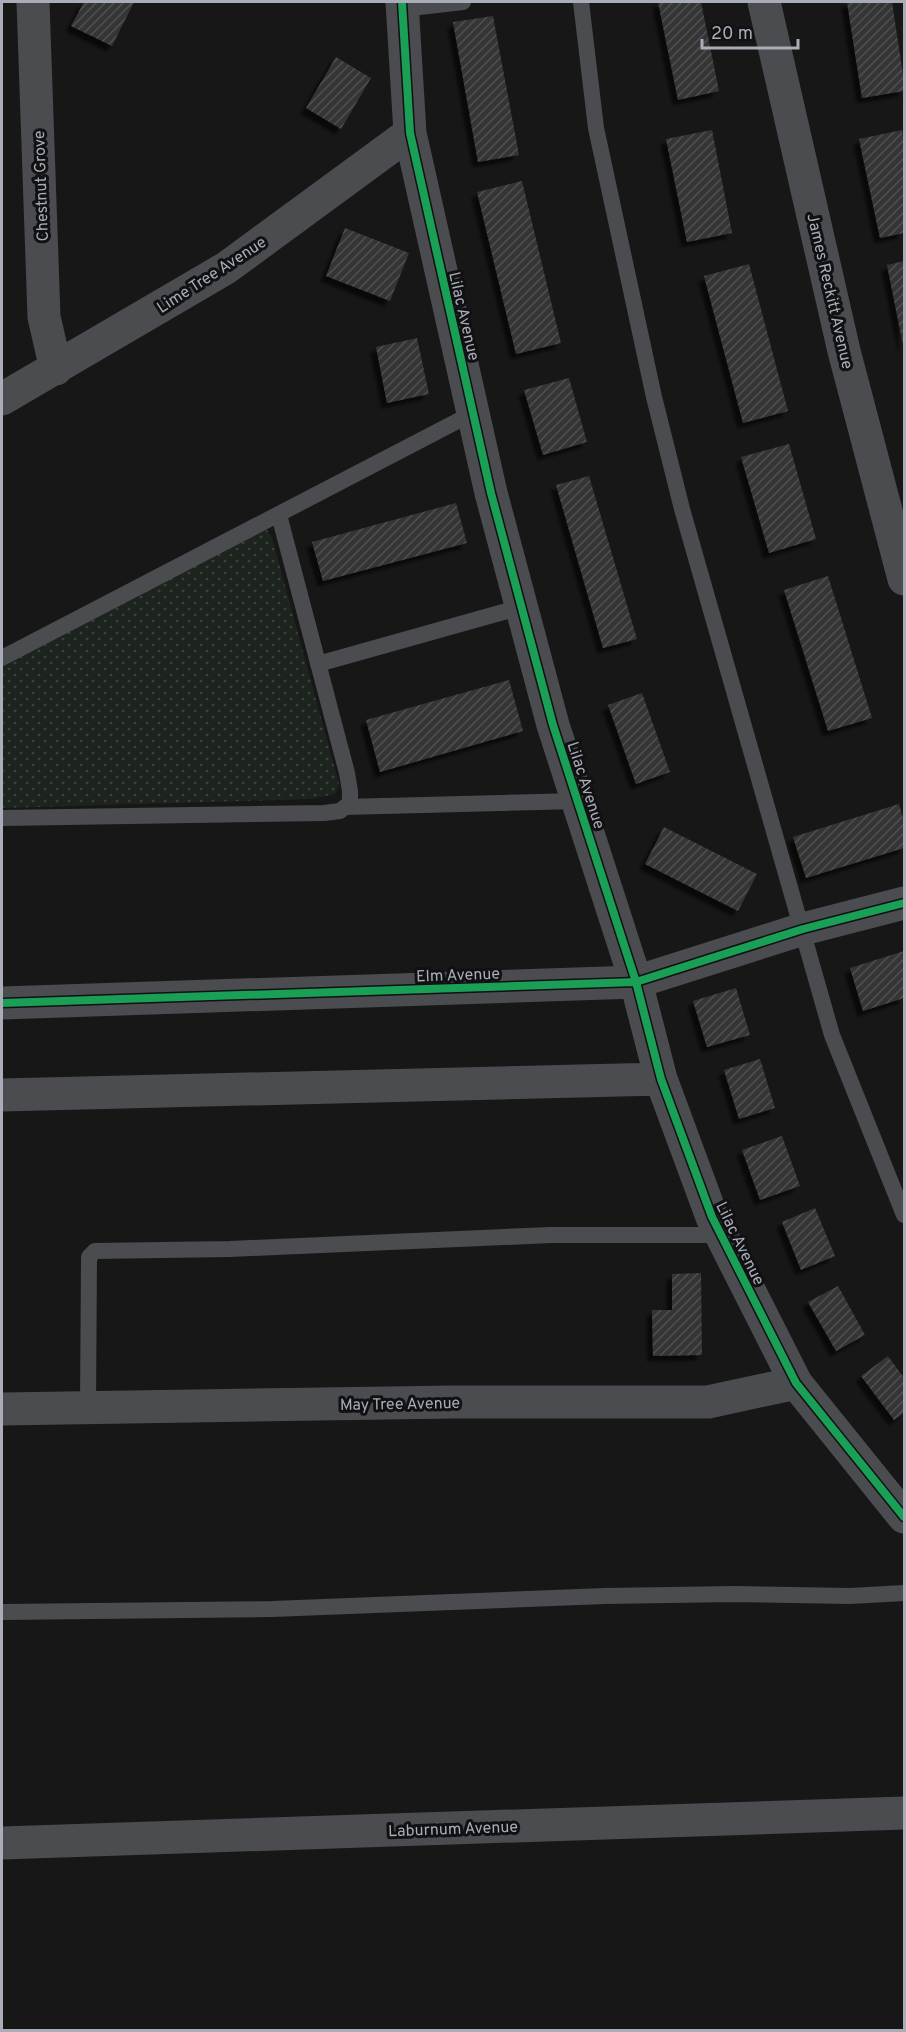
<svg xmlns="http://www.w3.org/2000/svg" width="906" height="2032" viewBox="0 0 906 2032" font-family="Overpass,sans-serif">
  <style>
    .grass { fill: url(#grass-dots) }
    .building { fill: url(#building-hatch); filter: url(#shadow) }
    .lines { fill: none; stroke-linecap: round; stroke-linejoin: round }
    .lane { stroke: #4b4c50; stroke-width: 16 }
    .street { stroke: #4b4c50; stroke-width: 33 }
    .cycleway-casing { stroke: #111113; stroke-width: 11 }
    .cycleway { stroke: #1a9f57; stroke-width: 8 }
    .labels { text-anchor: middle; stroke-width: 6; stroke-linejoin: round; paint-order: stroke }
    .street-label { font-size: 16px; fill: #a8adb8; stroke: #111113 }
  </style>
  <defs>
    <pattern id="grass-dots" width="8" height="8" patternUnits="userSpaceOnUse" patternTransform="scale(1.5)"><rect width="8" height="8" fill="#1d241e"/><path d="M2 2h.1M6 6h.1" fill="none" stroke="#3b413d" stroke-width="1.8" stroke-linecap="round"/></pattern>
    <pattern id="building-hatch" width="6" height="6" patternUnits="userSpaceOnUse" patternTransform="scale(1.5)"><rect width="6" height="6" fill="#353536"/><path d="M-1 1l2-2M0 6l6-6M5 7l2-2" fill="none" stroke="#4f5051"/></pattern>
    <filter id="shadow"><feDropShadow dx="-5.5" dy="5.5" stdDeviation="1.5" flood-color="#0009"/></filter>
  </defs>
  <rect width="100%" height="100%" fill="#171717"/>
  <path class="grass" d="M 267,530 L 272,538 L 339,784 L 335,794 L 311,799 L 2,808 L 2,667 L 253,534 Z"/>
  <path class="building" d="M 84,2 L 134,2 L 112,46 L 71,26 Z
    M 658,2 L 701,2 L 719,91 L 678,100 Z
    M 847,2 L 892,2 L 904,81 L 904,91 L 862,98 Z
    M 493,16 L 519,155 L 478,162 L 453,22 Z
    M 336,57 L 371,78 L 341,129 L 306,108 Z
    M 712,130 L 732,233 L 687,242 L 666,139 Z
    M 902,130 L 904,143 L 904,233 L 880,238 L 859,139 Z
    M 522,181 L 561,343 L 516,354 L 477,192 Z
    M 345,228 L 409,253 L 390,301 L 326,276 Z
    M 904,261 L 904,345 L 903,345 L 887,265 Z
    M 749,264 L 788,411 L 743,423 L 704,276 Z
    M 417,338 L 429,394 L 387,403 L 376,347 Z
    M 569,378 L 587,442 L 543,455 L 524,390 Z
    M 789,444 L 816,539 L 769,553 L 741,457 Z
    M 589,476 L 637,639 L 603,648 L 556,485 Z
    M 456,503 L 467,543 L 323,581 L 312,542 Z
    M 828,576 L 872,718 L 828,731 L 784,590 Z
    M 509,680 L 523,731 L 380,772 L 366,720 Z
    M 642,693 L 670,772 L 636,784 L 608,705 Z
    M 899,804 L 904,822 L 904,848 L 806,878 L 793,837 Z
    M 664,827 L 757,874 L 738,911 L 645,864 Z
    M 904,951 L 904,998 L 863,1011 L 850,968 Z
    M 736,988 L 750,1035 L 707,1047 L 693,1001 Z
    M 760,1059 L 775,1108 L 739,1119 L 724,1070 Z
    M 782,1136 L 800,1186 L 760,1200 L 742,1150 Z
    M 815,1208 L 835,1256 L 801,1270 L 782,1222 Z
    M 701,1273 L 702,1355 L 653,1356 L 652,1310 L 672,1310 L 672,1274 Z
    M 838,1286 L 865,1335 L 836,1351 L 808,1302 Z
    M 888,1356 L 904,1378 L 904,1413 L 894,1420 L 861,1376 Z"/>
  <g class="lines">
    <path class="lane" d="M 581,2 L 596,128 L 654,397 L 682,509 L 832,1035 L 904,1215
      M 402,9 L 463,2
      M 2,658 L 473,413
      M 318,664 L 521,607
      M 345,807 L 578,801
      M 2,818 L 324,813 L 340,811 L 350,803 L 350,791 L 347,773 L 279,515
      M 88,1408 L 89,1257 L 95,1251 L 230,1249 L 551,1235 L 721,1235
      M 2,1612 L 272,1609 L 605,1596 L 735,1594 L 850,1596 L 904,1593"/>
    <path class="street" d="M 33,2 L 44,317 L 56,369
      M 402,2 L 410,133 L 491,493 L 553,725 L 636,982 L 661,1079 L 712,1217 L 796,1383 L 904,1517
      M 764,2 L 844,351 L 904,579
      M 2,399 L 226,268 L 410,133
      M 2,1003 L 636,982 L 803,929 L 904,903
      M 2,1095 L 661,1079
      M 2,1409 L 453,1402 L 708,1402 L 796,1383
      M 2,1843 L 904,1813"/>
    <defs>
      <path id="cycleway" d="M 402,2 L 410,133 L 491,493 L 553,725 L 636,982 L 661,1079 L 712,1217 L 796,1383 L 904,1517
        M 2,1003 L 636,982 L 803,929 L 904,903"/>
    </defs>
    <use href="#cycleway" class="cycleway-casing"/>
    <use href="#cycleway" class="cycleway"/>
  </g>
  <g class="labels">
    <g class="street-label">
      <text transform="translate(40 186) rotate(-92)" y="6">Chestnut Grove</text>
      <text transform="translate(211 274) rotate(-33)" y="6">Lime Tree Avenue</text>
      <text transform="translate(831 291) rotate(77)" y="6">James Reckitt Avenue</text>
      <text transform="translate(465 316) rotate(77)" y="6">Lilac Avenue</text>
      <text transform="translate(587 785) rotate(72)" y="6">Lilac Avenue</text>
      <text transform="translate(458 974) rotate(-2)" y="6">Elm Avenue</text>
      <text transform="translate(741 1243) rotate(64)" y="6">Lilac Avenue</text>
      <text transform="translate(400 1403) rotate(-1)" y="6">May Tree Avenue</text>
      <text transform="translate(453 1828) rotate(-2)" y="6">Laburnum Avenue</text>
    </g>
  </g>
  <rect width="906" height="2032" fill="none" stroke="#a8adb8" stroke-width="6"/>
  <path d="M702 39v9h96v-9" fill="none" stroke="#a8adb8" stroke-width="3"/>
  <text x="711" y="39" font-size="18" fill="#a8adb8" stroke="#111113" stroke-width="4.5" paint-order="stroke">20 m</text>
</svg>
